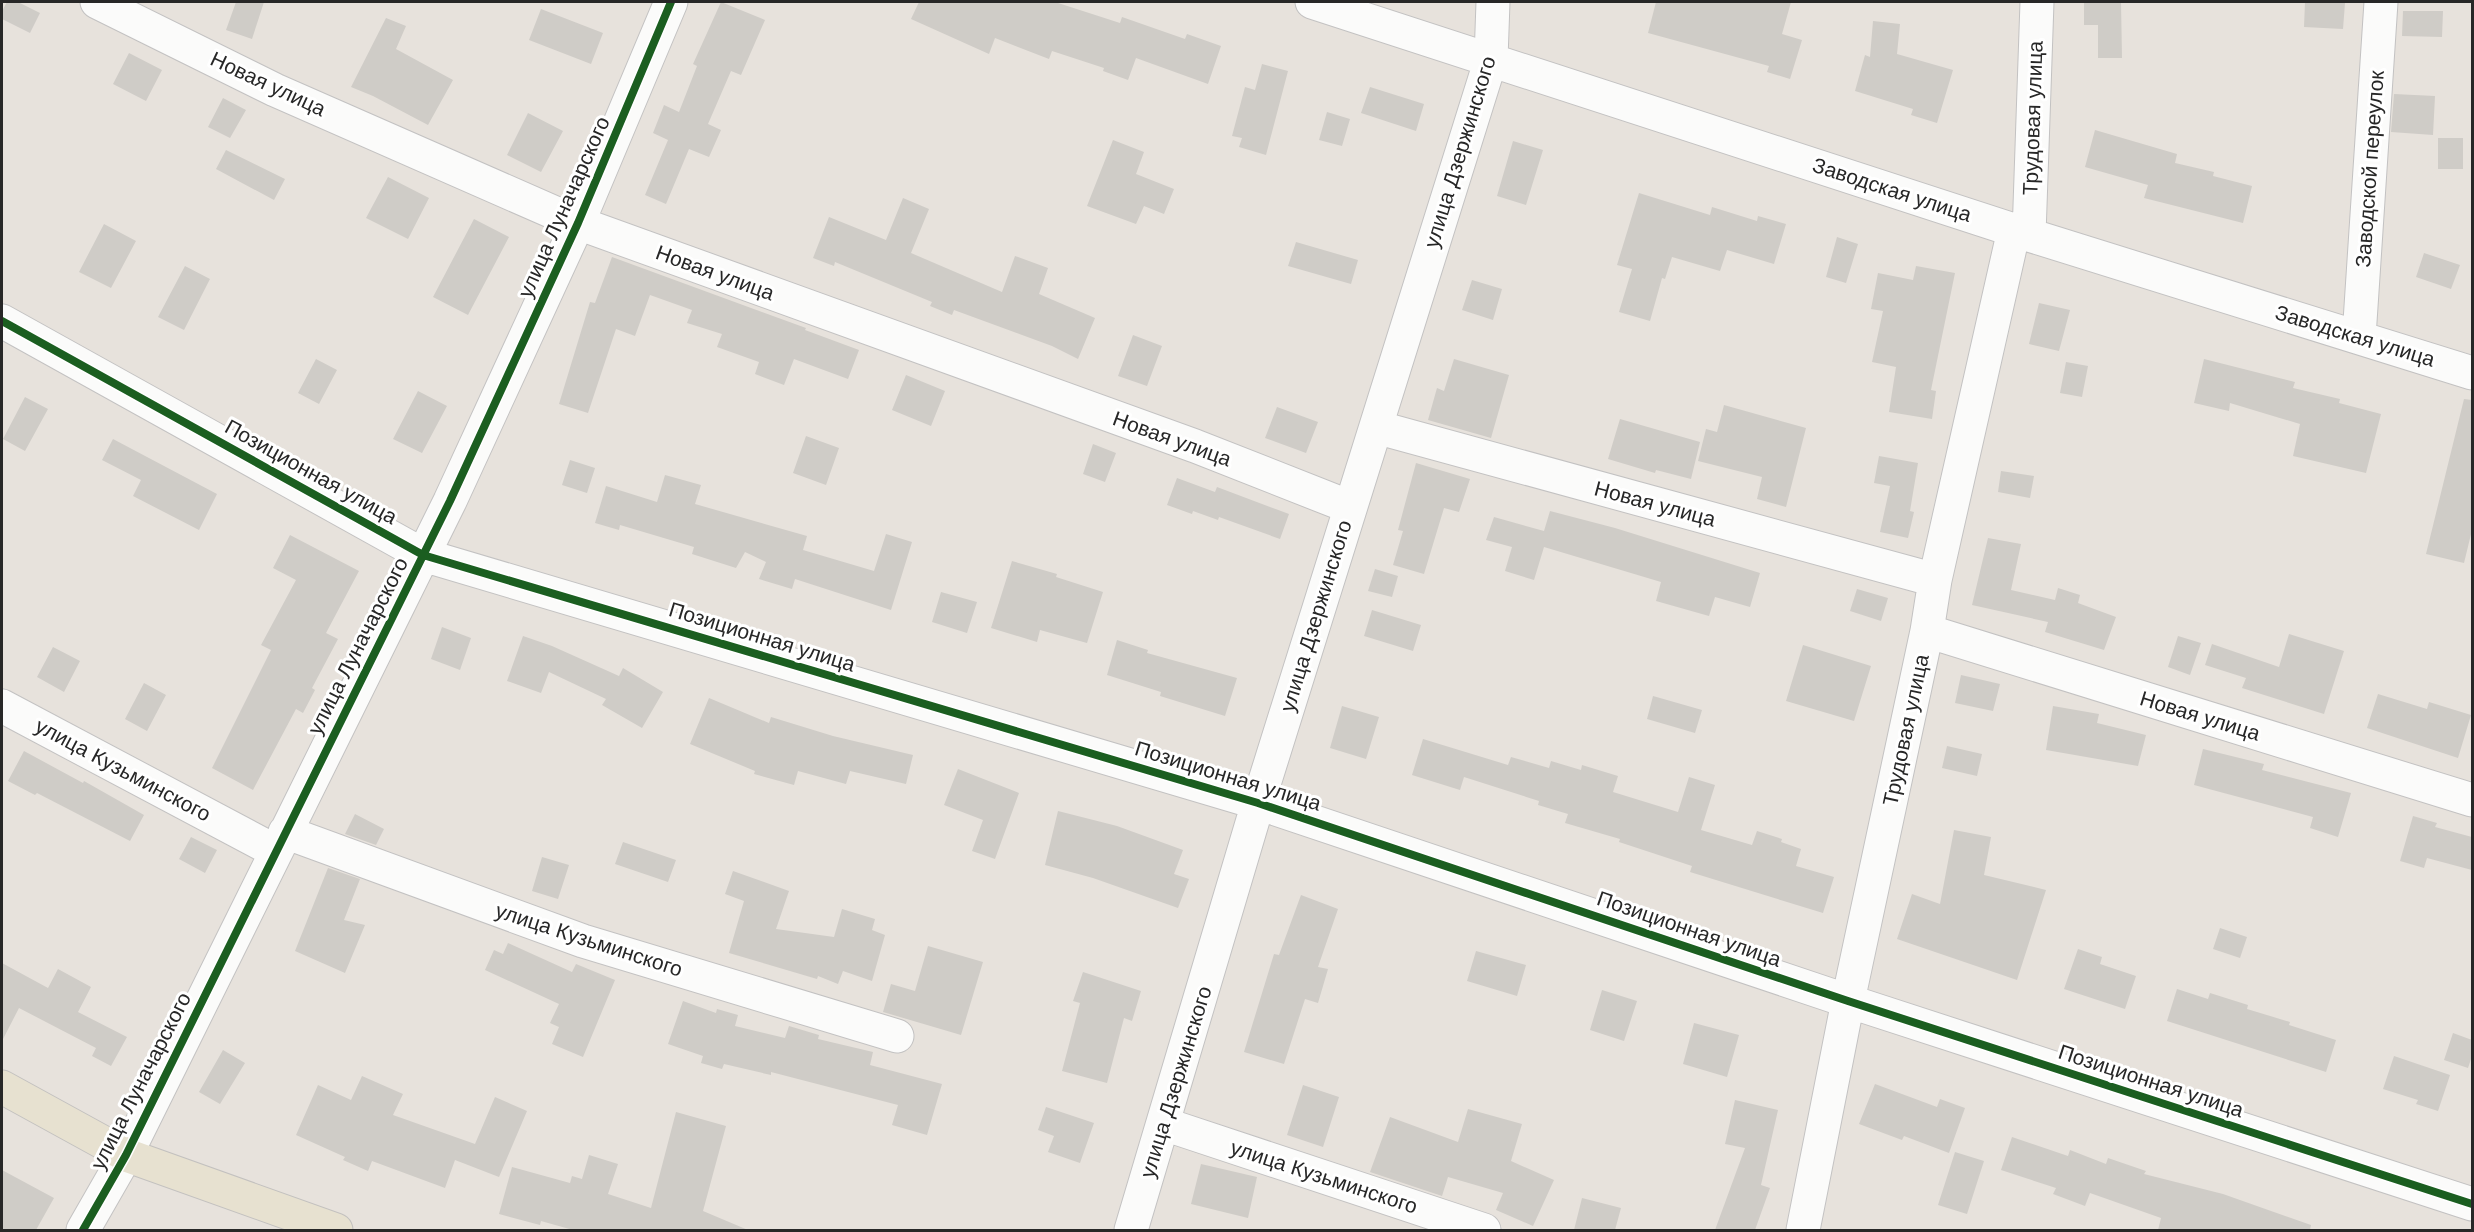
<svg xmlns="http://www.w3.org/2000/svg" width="2474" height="1232" viewBox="0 0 2474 1232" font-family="Helvetica,sans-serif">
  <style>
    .building { fill: #cfccc7 }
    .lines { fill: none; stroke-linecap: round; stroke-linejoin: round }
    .minor-casing { stroke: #c3c2c2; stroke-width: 35 }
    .major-casing { stroke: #c3c1bf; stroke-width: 35 }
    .minor { stroke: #fbfbfa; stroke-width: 33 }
    .major { stroke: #e7e1d0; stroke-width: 33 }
    .cycleway-casing { stroke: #fff; stroke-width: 11 }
    .cycleway { stroke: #1b5e20; stroke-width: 8 }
    .labels { text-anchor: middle; stroke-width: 6; stroke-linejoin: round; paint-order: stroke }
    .street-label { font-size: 21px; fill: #272727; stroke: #fff }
  </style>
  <rect width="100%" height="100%" fill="#e7e2dc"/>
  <path class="building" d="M 7,2 L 18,2 L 40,13 L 30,33 L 2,19 L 2,11 Z
    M 236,2 L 264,2 L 252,39 L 226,30 Z
    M 721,2 L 765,20 L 741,75 L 731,71 L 708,124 L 721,130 L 709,157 L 689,149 L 666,204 L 645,195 L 668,140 L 653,133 L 664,105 L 679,112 L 697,66 L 693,64 Z
    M 919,2 L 1055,2 L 1120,23 L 1122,17 L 1185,39 L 1187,34 L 1221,46 L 1208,84 L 1136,58 L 1128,80 L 1103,71 L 1104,68 L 1052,51 L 1049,59 L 995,38 L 989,54 L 911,19 Z
    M 1656,2 L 1791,2 L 1782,34 L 1802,40 L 1790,79 L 1767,72 L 1769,66 L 1648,33 Z
    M 2084,2 L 2121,2 L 2122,58 L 2098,58 L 2098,25 L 2084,25 Z
    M 2305,2 L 2345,3 L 2343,29 L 2304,27 Z
    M 541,9 L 603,33 L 591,64 L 529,40 Z
    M 2403,11 L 2443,11 L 2442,37 L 2402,36 Z
    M 386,18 L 406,26 L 396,49 L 453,80 L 428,125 L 373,96 L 351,87 Z
    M 1873,21 L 1900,24 L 1897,54 L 1953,70 L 1937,123 L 1911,115 L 1913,109 L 1855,91 L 1865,55 L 1870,57 Z
    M 129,53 L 162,70 L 146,101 L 113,84 Z
    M 1262,64 L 1288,71 L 1266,155 L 1239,147 L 1242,138 L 1232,136 L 1245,87 L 1255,90 Z
    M 1370,87 L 1424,104 L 1416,131 L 1361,113 Z
    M 2394,94 L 2435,96 L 2433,135 L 2391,132 Z
    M 223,98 L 246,110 L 230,138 L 208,127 Z
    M 1327,112 L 1350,119 L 1342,146 L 1319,140 Z
    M 528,113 L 563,131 L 541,172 L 507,155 Z
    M 2095,130 L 2177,154 L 2175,163 L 2214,172 L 2213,176 L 2252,186 L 2243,223 L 2144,198 L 2148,185 L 2085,167 Z
    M 2438,138 L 2463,138 L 2463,169 L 2438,169 Z
    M 1113,140 L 1144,152 L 1136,174 L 1174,189 L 1164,214 L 1144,206 L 1136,224 L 1087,206 Z
    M 1513,141 L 1543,150 L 1526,205 L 1497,196 Z
    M 226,150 L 285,179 L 274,200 L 216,169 Z
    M 388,177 L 429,198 L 408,239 L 366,218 Z
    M 1639,193 L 1710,215 L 1712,207 L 1757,221 L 1758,216 L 1786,224 L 1774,264 L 1727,250 L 1720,271 L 1672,257 L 1665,279 L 1662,278 L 1650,321 L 1619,312 L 1632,269 L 1617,265 Z
    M 903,198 L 929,209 L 911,253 L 1002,292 L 1015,256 L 1048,268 L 1039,294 L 1095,318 L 1078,359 L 1052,346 L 954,310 L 952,315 L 930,306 L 932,302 L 835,262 L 834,266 L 813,258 L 829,217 L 886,240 Z
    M 474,219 L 509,237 L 468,315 L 433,297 Z
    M 104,224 L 136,241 L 111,288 L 79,272 Z
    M 1837,237 L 1858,244 L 1846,283 L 1826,277 Z
    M 1296,242 L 1358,260 L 1351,284 L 1288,266 Z
    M 2424,253 L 2460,265 L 2451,289 L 2416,277 Z
    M 612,257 L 806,328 L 805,330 L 859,350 L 848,379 L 794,359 L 784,385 L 755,374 L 759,362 L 717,347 L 722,334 L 687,323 L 692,310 L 650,295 L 635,336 L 616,329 L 588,413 L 559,404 L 590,302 L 595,303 Z
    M 185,266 L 210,279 L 184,330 L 158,317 Z
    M 1916,266 L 1955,273 L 1931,390 L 1936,391 L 1932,419 L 1889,412 L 1896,367 L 1872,362 L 1883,311 L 1871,309 L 1878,273 L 1913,280 Z
    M 1472,280 L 1502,289 L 1493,320 L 1462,310 Z
    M 2039,303 L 2070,310 L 2059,351 L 2029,344 Z
    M 1133,335 L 1162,346 L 1147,386 L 1118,376 Z
    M 316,359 L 337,370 L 319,404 L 298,393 Z
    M 1454,359 L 1509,375 L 1491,438 L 1428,420 L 1437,388 L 1444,391 Z
    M 2204,359 L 2295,382 L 2293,388 L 2340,399 L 2339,403 L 2381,414 L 2366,473 L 2293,456 L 2300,424 L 2230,403 L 2229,411 L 2194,403 Z
    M 2066,362 L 2088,366 L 2082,397 L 2060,393 Z
    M 906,375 L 945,391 L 931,426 L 892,410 Z
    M 418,391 L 447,406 L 422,453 L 393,439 Z
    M 25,397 L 48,409 L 25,451 L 3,439 Z
    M 2464,399 L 2472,400 L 2472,530 L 2464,563 L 2426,554 Z
    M 1724,405 L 1806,428 L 1786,507 L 1757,499 L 1762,477 L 1698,461 L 1706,429 L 1717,432 Z
    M 1277,407 L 1318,422 L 1306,453 L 1265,438 Z
    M 1620,419 L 1700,442 L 1691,479 L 1656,470 L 1655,473 L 1608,459 Z
    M 806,436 L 839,448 L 826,485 L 793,473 Z
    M 113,439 L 217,494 L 199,530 L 133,496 L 141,480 L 102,460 Z
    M 1093,444 L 1116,453 L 1105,482 L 1083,474 Z
    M 1879,456 L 1918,463 L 1910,511 L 1914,512 L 1908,538 L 1880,532 L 1890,486 L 1874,483 Z
    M 570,460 L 595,468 L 587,493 L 562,485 Z
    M 1416,463 L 1470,479 L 1459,512 L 1444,508 L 1424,574 L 1393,565 L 1403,531 L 1398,530 Z
    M 2001,471 L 2034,476 L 2030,498 L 1998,492 Z
    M 665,475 L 701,485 L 695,504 L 807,536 L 803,550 L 874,571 L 886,534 L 912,542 L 891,610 L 795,579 L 792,589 L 759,579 L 766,562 L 745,552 L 736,568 L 692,554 L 694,547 L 620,525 L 619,530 L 595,523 L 606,486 L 657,502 Z
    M 1177,478 L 1215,492 L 1217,487 L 1289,514 L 1280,539 L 1219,517 L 1218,520 L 1193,511 L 1192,514 L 1167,505 Z
    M 1550,511 L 1615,528 L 1760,573 L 1750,607 L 1715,597 L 1709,616 L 1656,601 L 1661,582 L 1544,547 L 1534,580 L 1505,571 L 1512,547 L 1486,540 L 1494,517 L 1544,531 Z
    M 290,535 L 359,571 L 326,633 L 338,639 L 312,688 L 315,690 L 303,713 L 296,709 L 253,790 L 212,768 L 271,650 L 261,645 L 296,580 L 273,568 Z
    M 1988,538 L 2021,544 L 2011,590 L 2055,600 L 2058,588 L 2080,595 L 2078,603 L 2116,617 L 2104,650 L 2045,632 L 2048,622 L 1972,605 Z
    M 1012,561 L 1057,574 L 1056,577 L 1103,592 L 1087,643 L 1040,630 L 1037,642 L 991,628 Z
    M 1375,569 L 1398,576 L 1392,597 L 1368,591 Z
    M 1857,589 L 1888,598 L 1881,621 L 1850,611 Z
    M 941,592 L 977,602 L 967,633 L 932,622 Z
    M 1372,610 L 1421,625 L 1413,651 L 1364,636 Z
    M 442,627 L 471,638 L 460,670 L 431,659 Z
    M 2289,634 L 2344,651 L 2324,714 L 2242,688 L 2246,678 L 2205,665 L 2212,644 L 2279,667 Z
    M 523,636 L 552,646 L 619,676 L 623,668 L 663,692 L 642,728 L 602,705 L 606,699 L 549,672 L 541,693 L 507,681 Z
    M 2178,636 L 2201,643 L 2190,675 L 2168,667 Z
    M 1117,640 L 1148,650 L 1147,653 L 1237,678 L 1225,716 L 1160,696 L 1161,692 L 1107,675 Z
    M 1803,645 L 1871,666 L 1854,721 L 1786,701 Z
    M 53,647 L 80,661 L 64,692 L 37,677 Z
    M 1961,675 L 2000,684 L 1993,711 L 1955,703 Z
    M 144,683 L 166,695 L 147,731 L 125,719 Z
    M 2378,694 L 2427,709 L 2429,702 L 2471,715 L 2458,758 L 2367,728 Z
    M 1653,696 L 1702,710 L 1695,733 L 1647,719 Z
    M 709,698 L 769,723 L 771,717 L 833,736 L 913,755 L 906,784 L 850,771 L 846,784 L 798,771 L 794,785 L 754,774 L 755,771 L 690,744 Z
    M 1342,706 L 1379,717 L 1366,759 L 1330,748 Z
    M 2053,706 L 2099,714 L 2097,723 L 2146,735 L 2138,766 L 2046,750 Z
    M 1423,739 L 1508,765 L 1511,757 L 1549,768 L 1551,761 L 1581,770 L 1582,765 L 1618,776 L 1613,792 L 1678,812 L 1689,777 L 1715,785 L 1701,830 L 1752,845 L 1757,831 L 1782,839 L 1781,842 L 1801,849 L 1796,866 L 1834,877 L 1823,913 L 1690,872 L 1692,866 L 1619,842 L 1620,839 L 1565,823 L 1568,814 L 1538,805 L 1539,801 L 1464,777 L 1460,790 L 1412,775 Z
    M 1947,746 L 1982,754 L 1977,776 L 1942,768 Z
    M 2203,749 L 2264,764 L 2262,770 L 2351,793 L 2338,837 L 2310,828 L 2313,817 L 2194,785 Z
    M 24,751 L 83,783 L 84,781 L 144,815 L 130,841 L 37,793 L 35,795 L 8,781 Z
    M 958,769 L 1019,793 L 995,859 L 972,851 L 983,820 L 944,805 Z
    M 1058,811 L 1117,826 L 1183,850 L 1174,874 L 1189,879 L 1178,908 L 1093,878 L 1045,865 Z
    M 355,814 L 384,829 L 376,845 L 345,834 Z
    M 2413,816 L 2437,823 L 2435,827 L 2472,837 L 2472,870 L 2427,858 L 2424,868 L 2400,861 Z
    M 1954,830 L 1991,837 L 1984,875 L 2046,890 L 2017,980 L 1897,939 L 1912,894 L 1940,904 Z
    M 191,837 L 217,850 L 205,873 L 179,859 Z
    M 623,842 L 676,860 L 668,882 L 615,864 Z
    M 542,857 L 569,865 L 558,899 L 532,891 Z
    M 328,868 L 360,879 L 344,920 L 365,925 L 345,973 L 295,951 Z
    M 733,871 L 789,891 L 776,929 L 834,937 L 842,909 L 875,919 L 872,930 L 885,935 L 872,981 L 843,971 L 838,984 L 818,976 L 817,979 L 729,953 L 744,901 L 725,894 Z
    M 1301,895 L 1338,909 L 1318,967 L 1328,969 L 1318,1003 L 1305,999 L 1284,1064 L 1244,1052 L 1274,954 L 1279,955 Z
    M 2220,928 L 2247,937 L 2240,958 L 2213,949 Z
    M 508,943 L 572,972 L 576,964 L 615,980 L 583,1057 L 552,1044 L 559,1027 L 550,1023 L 559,1004 L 485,970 L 494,950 L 503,954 Z
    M 928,946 L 983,962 L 961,1035 L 883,1012 L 891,984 L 915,991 Z
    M 2078,949 L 2102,957 L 2100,964 L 2136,976 L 2125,1009 L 2064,989 Z
    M 1476,951 L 1526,965 L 1517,996 L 1467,981 Z
    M 2,963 L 48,988 L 58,969 L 91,987 L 78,1012 L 127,1037 L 111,1066 L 92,1056 L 96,1048 L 19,1008 L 2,1041 Z
    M 1083,972 L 1141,991 L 1132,1021 L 1124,1018 L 1107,1083 L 1062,1071 L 1080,1003 L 1073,1001 Z
    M 2177,989 L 2208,999 L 2210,993 L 2248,1005 L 2247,1009 L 2290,1022 L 2289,1025 L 2336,1040 L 2326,1072 L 2167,1021 Z
    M 1602,990 L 1637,1001 L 1624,1041 L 1590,1030 Z
    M 683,1001 L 716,1013 L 717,1009 L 738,1015 L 735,1026 L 785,1038 L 789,1026 L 819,1035 L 818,1039 L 873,1052 L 870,1065 L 942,1084 L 927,1135 L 892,1125 L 898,1105 L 771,1072 L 771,1075 L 724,1064 L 722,1069 L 701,1063 L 703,1056 L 668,1044 Z
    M 1694,1023 L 1739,1035 L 1727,1077 L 1683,1064 Z
    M 2453,1033 L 2472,1040 L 2472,1056 L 2468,1068 L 2444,1060 Z
    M 223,1050 L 245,1063 L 220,1104 L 199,1092 Z
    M 2394,1056 L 2450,1075 L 2438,1111 L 2416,1104 L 2418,1100 L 2383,1089 Z
    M 362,1076 L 403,1094 L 393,1115 L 475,1144 L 495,1097 L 527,1111 L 499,1177 L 455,1160 L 445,1188 L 372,1161 L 368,1171 L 343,1160 L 345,1157 L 296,1135 L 318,1085 L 351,1100 Z
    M 1875,1084 L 1937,1107 L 1940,1099 L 1965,1108 L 1949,1153 L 1904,1136 L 1902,1140 L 1859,1124 Z
    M 1303,1085 L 1339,1097 L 1323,1147 L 1287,1135 Z
    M 1735,1100 L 1778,1110 L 1761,1185 L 1770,1188 L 1755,1230 L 1715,1230 L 1745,1148 L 1725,1144 Z
    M 1046,1107 L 1094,1123 L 1080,1163 L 1048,1152 L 1054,1136 L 1038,1130 Z
    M 1468,1109 L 1522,1124 L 1511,1161 L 1554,1180 L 1533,1226 L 1496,1210 L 1503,1193 L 1448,1177 L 1442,1196 L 1370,1172 L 1390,1117 L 1458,1142 Z
    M 676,1112 L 726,1126 L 703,1211 L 748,1230 L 573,1230 L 541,1221 L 540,1225 L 499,1214 L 512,1167 L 570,1183 L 572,1176 L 582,1179 L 589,1155 L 618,1164 L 608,1194 L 651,1208 Z
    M 2012,1137 L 2068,1156 L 2070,1150 L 2106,1164 L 2108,1158 L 2146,1171 L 2144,1174 L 2223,1194 L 2311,1225 L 2310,1230 L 2158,1230 L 2161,1218 L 2090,1193 L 2085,1206 L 2053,1194 L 2056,1188 L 2001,1170 Z
    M 1955,1152 L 1984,1161 L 1967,1214 L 1938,1205 Z
    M 1201,1164 L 1257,1177 L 1248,1218 L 1191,1204 Z
    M 2,1170 L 54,1198 L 36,1230 L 2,1230 Z
    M 1582,1198 L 1621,1208 L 1615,1230 L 1574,1230 Z"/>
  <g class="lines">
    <defs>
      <path id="minor" d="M 97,2 L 275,90 L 578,223 L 1195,446 L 1350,507
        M 1312,2 L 2029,235 L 2472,373
        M 2029,235 L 2037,2
        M 2,321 L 423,555 L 1258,803 L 1848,1001 L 2472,1204
        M 2359,337 L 2381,2
        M 1376,427 L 1935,580
        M 1927,631 L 2472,800
        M 2,706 L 275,851
        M 285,832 L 583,941 L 897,1036
        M 1164,1124 L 1484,1230
        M 83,1230 L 126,1155 L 450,501 L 578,223 L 671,2
        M 1131,1230 L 1258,803 L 1491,59 L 1493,2
        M 1803,1230 L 1848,1001 L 1927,631 L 1935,580 L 2014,230"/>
      <path id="major" d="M 2,1087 L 126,1155 L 336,1230"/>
    </defs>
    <use href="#minor" class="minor-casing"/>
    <use href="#major" class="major-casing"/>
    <use href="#minor" class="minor"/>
    <use href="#major" class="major"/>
    <defs>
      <path id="cycleway" d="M 2,321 L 423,555 L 1258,803 L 1848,1001 L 2472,1204
        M 83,1230 L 126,1155 L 450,501 L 578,223 L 671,2"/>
    </defs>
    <use href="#cycleway" class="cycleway-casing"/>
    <use href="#cycleway" class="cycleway"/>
  </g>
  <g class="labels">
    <g class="street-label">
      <text transform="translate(268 84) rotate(25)" y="7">Новая улица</text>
      <text transform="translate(2033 118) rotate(-88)" y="7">Трудовая улица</text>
      <text transform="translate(1460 152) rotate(-73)" y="7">улица Дзержинского</text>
      <text transform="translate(2370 169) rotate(-86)" y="7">Заводской переулок</text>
      <text transform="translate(1892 190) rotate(18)" y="7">Заводская улица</text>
      <text transform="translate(564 207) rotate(-66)" y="7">улица Луначарского</text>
      <text transform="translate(715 273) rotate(20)" y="7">Новая улица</text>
      <text transform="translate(2355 336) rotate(17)" y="7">Заводская улица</text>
      <text transform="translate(1172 439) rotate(20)" y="7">Новая улица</text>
      <text transform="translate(311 472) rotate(29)" y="7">Позиционная улица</text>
      <text transform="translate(1655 504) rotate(15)" y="7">Новая улица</text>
      <text transform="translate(1316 616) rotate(-73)" y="7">улица Дзержинского</text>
      <text transform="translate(762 637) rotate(17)" y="7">Позиционная улица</text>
      <text transform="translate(358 646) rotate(-63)" y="7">улица Луначарского</text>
      <text transform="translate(2200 716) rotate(17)" y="7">Новая улица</text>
      <text transform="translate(1906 730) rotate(-78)" y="7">Трудовая улица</text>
      <text transform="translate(123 770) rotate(28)" y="7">улица Кузьминского</text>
      <text transform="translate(1228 776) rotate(17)" y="7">Позиционная улица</text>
      <text transform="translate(1689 929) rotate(19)" y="7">Позиционная улица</text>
      <text transform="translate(589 940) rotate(18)" y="7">улица Кузьминского</text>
      <text transform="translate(141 1081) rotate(-63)" y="7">улица Луначарского</text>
      <text transform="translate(2151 1081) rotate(18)" y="7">Позиционная улица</text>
      <text transform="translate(1176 1082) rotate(-73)" y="7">улица Дзержинского</text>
      <text transform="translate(1324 1177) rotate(18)" y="7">улица Кузьминского</text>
    </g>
  </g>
  <rect width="2474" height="1232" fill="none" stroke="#272727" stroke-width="6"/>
</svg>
